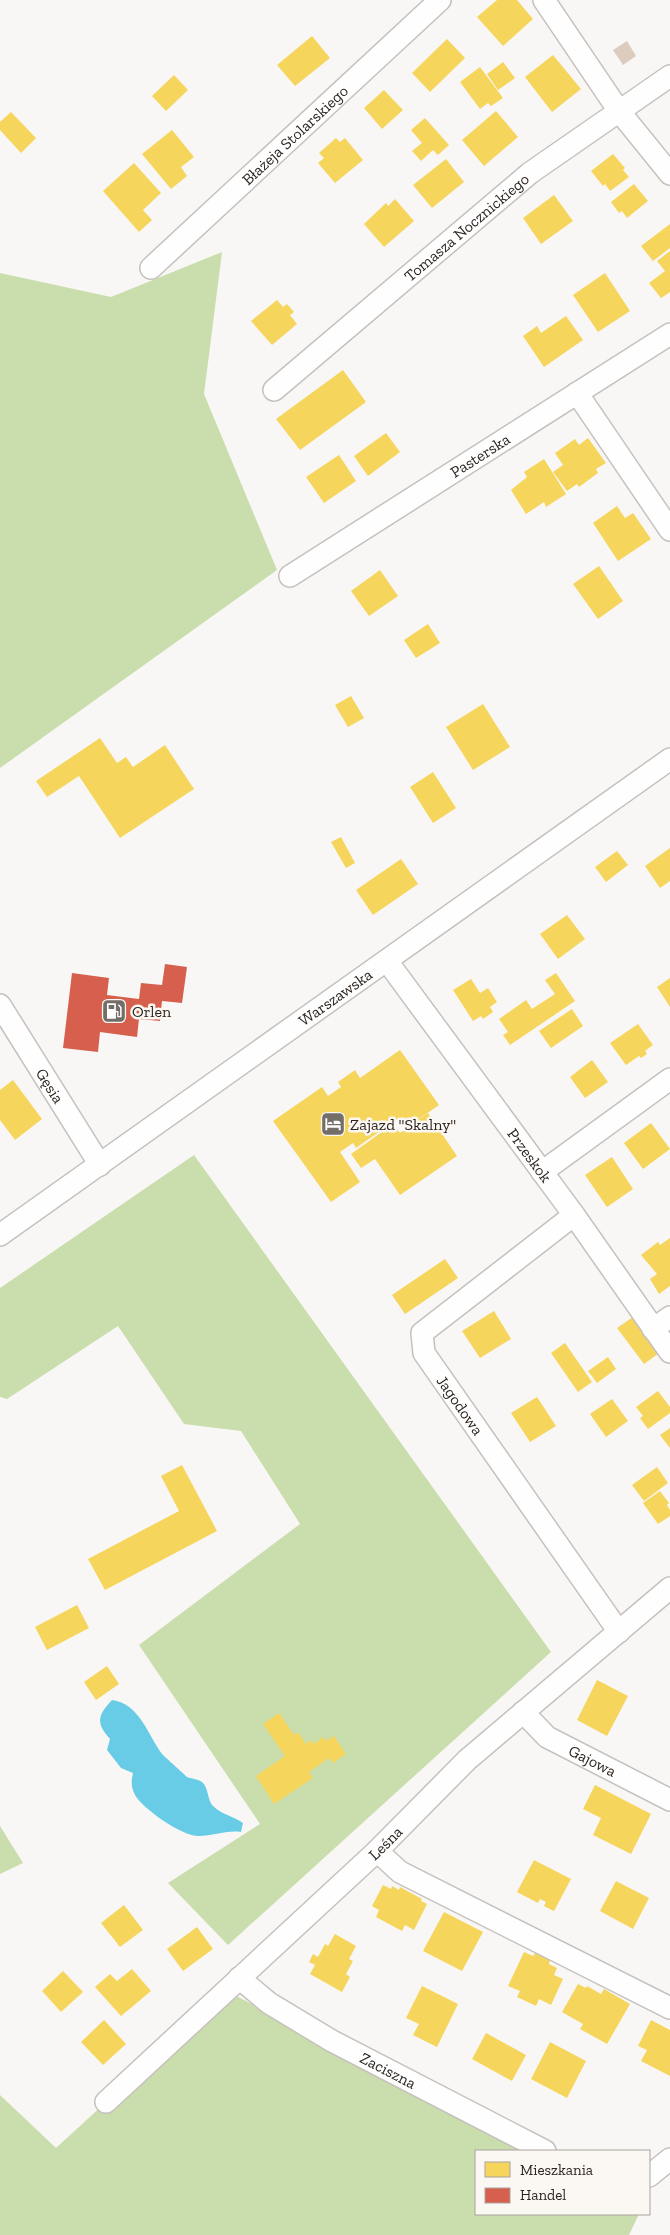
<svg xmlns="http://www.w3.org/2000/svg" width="670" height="2235" viewBox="0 0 670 2235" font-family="'Zilla Slab',serif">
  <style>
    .forest { fill: #c9deac }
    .water { fill: #68cce6 }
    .homes { fill: #f6d55c }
    .shops { fill: #d6604d }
    .building { fill: #dcccbe }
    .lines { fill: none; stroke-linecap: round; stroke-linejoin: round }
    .minor-casing { stroke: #c6c1bd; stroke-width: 24 }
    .minor { stroke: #fefefe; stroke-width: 21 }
    .labels { text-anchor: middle; stroke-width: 5; stroke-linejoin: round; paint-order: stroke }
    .street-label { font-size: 16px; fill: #2d241e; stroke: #fbf7f3 }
    .poi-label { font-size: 16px; fill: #2d241e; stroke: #fbf7f3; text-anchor: start }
  </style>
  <rect width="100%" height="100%" fill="#f9f7f5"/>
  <path class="forest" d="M 222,252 L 204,394 L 277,570 L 0,768 L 0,273 L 111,297 Z
    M 194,1155 L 551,1652 L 228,1945 L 168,1883 L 260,1824 L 139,1645 L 300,1524 L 241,1431 L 184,1424 L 118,1326 L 7,1399 L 0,1397 L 0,1288 Z
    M 0,1826 L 23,1863 L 0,1874 Z
    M 227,1991 L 532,2151 L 476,2151 L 476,2214 L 639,2214 L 629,2235 L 0,2235 L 0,2095 L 56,2148 Z"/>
  <path class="water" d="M 112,1700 C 139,1703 148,1735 162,1754 C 164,1756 185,1775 187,1777 C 192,1779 198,1779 202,1782 C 209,1788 207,1800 213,1806 C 222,1815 234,1816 243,1823 L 241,1832 C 226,1830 213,1836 199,1836 C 183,1837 143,1809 135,1795 C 131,1787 131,1782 133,1773 L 121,1768 L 107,1750 L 110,1739 C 96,1723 97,1716 112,1700 Z"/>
  <path class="homes" d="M 497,0 L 517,0 L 533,19 L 503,46 L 477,17 Z
    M 312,36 L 330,58 L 295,86 L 277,65 Z
    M 447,39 L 465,58 L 430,92 L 412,73 Z
    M 553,55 L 581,89 L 552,112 L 525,77 Z
    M 503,62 L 515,78 L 498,90 L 487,74 Z
    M 480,67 L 503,98 L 491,106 L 488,103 L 480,109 L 460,82 Z
    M 174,75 L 188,90 L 166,111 L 152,96 Z
    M 384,90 L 403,110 L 382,129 L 364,108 Z
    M 496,111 L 518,137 L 484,166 L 462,140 Z
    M 11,112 L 36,138 L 21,153 L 0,130 L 0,122 Z
    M 425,118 L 449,145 L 438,155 L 433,150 L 421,161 L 412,151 L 422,143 L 411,130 Z
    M 172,130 L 194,157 L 181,167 L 187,176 L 171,189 L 142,154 Z
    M 336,138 L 340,142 L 345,138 L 363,160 L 335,183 L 318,163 L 324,158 L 319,153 Z
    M 613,154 L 625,168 L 623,170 L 629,177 L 610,191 L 605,184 L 603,186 L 591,171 Z
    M 446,159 L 464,182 L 432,208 L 413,185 Z
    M 134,163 L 161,193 L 143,210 L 152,220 L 139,232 L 103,191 Z
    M 634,184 L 648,201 L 627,218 L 622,211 L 619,213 L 611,202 Z
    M 554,195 L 573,221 L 541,244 L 523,218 Z
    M 395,199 L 414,221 L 384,247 L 364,224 L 386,203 L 388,206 Z
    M 670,224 L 670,248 L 653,261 L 641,246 Z
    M 670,251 L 670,292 L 661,298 L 649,283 L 665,271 L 657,261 Z
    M 605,273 L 630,311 L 598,332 L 573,295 Z
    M 277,300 L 283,307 L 287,304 L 294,312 L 290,315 L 297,324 L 272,345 L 251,321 Z
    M 566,316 L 583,340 L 544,367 L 523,336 L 537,326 L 541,333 Z
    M 343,370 L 366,402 L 300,450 L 276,419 Z
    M 386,433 L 400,452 L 368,476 L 354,456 Z
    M 588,438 L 606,463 L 596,469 L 598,473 L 579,487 L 577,484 L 567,491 L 553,472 L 563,465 L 555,453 L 575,439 L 579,445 Z
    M 339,455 L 356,481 L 324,503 L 306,477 Z
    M 544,459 L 566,494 L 546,507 L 544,502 L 526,514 L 511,490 L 527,477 L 524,472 Z
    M 617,506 L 625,518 L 633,513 L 651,539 L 618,561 L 593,523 Z
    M 599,566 L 623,601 L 598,619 L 573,584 Z
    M 380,570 L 398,596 L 369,616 L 351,591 Z
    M 428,624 L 440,643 L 416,658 L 404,640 Z
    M 351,696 L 364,718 L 348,727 L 335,705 Z
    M 483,704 L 510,747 L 473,770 L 446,727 Z
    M 100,738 L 117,763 L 126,757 L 133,767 L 165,745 L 194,789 L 120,838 L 79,776 L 47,797 L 36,781 Z
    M 433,772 L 456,808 L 433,823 L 410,787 Z
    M 341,837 L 355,863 L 346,868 L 331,842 Z
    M 670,848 L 670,881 L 660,888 L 645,866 Z
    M 617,851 L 628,865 L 606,882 L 595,867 Z
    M 401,859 L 418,884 L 373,915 L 356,890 Z
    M 567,915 L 585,939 L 558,959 L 540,934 Z
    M 556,973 L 575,1001 L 510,1045 L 503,1035 L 508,1032 L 499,1019 L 526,1000 L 532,1009 L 555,994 L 545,980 Z
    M 670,978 L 670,1007 L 657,987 Z
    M 471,979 L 480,993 L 488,988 L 497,1002 L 490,1007 L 493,1012 L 483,1019 L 481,1016 L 473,1021 L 453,990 Z
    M 572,1009 L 583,1026 L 551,1048 L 539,1031 Z
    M 638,1024 L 653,1045 L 645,1051 L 647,1054 L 641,1058 L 639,1056 L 626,1065 L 610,1043 Z
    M 400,1050 L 439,1105 L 406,1128 L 399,1118 L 356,1148 L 353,1143 L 340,1152 L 360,1182 L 331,1202 L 273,1121 L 322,1087 L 328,1096 L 341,1087 L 338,1082 L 355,1070 L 360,1078 Z
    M 592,1060 L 608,1082 L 585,1098 L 570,1077 Z
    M 13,1080 L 42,1119 L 15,1140 L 0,1120 L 0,1090 Z
    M 428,1113 L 457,1156 L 400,1195 L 375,1159 L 361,1168 L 351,1154 L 393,1124 L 400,1133 Z
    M 651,1123 L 670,1149 L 643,1169 L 624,1143 Z
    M 612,1157 L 633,1189 L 607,1207 L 585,1175 Z
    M 670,1238 L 670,1286 L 659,1294 L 650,1279 L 657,1274 L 641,1255 L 658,1242 L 660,1245 Z
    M 445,1259 L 458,1278 L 405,1314 L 392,1295 Z
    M 494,1311 L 511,1339 L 480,1358 L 462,1331 Z
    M 633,1317 L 659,1353 L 644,1364 L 617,1328 Z
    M 565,1343 L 592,1382 L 578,1392 L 551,1353 Z
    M 608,1357 L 616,1369 L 597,1383 L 588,1371 Z
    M 658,1391 L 670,1407 L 670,1413 L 648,1429 L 640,1418 L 643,1416 L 636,1407 Z
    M 537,1397 L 556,1426 L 530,1442 L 511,1413 Z
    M 612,1399 L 628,1421 L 606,1437 L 590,1414 Z
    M 670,1428 L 670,1448 L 660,1435 Z
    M 182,1465 L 217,1531 L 105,1590 L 88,1559 L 179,1511 L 161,1476 Z
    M 657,1467 L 668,1483 L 644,1501 L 632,1485 Z
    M 660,1491 L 669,1503 L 667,1505 L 670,1510 L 670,1516 L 658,1524 L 643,1503 Z
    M 77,1605 L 89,1628 L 47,1650 L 35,1627 Z
    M 107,1666 L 119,1684 L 96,1700 L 84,1682 Z
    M 597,1680 L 628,1696 L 607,1736 L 577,1720 Z
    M 279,1713 L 294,1735 L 298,1732 L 306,1744 L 311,1740 L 314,1744 L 323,1737 L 326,1741 L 334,1736 L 346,1754 L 333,1763 L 329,1758 L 309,1772 L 313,1778 L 274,1804 L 256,1776 L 285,1756 L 263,1724 Z
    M 595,1785 L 651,1814 L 631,1854 L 593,1835 L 601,1818 L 583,1809 Z
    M 534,1860 L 571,1879 L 554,1911 L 544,1906 L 546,1902 L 540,1899 L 538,1903 L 517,1892 Z
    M 616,1881 L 649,1898 L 633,1929 L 600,1911 Z
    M 383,1885 L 391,1889 L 392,1886 L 399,1890 L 400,1887 L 422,1899 L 421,1901 L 427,1904 L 414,1930 L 405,1925 L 402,1931 L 376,1917 L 379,1910 L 372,1906 Z
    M 124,1905 L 143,1930 L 120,1947 L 101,1923 Z
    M 444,1912 L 483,1932 L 462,1971 L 423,1951 Z
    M 197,1927 L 213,1949 L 183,1971 L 167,1949 Z
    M 335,1934 L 356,1946 L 349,1959 L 353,1961 L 346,1974 L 350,1977 L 342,1992 L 310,1974 L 315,1965 L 309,1962 L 313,1954 L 318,1957 L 325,1944 L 328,1946 Z
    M 524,1952 L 533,1956 L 535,1953 L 550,1960 L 549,1964 L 557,1968 L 554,1975 L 563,1979 L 551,2005 L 539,1999 L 536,2006 L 517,1997 L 520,1991 L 508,1986 Z
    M 132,1969 L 151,1991 L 121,2016 L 95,1987 L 110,1974 L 117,1981 Z
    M 63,1971 L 83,1992 L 61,2012 L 42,1991 Z
    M 578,1984 L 586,1988 L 587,1986 L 601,1994 L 604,1989 L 630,2004 L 607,2044 L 580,2029 L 583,2024 L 562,2012 Z
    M 422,1986 L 458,2004 L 437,2047 L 413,2035 L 419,2024 L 406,2018 Z
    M 104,2020 L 126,2044 L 103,2065 L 81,2042 Z
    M 651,2020 L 670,2030 L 670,2076 L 641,2061 L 647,2050 L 638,2046 Z
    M 486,2033 L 526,2055 L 512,2081 L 472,2059 Z
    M 550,2042 L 586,2061 L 567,2098 L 531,2079 Z"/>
  <path class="shops" d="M 165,964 L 187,967 L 182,1003 L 162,1001 L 160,1021 L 139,1019 L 137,1037 L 100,1032 L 98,1052 L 63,1048 L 72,973 L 109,978 L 107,995 L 139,999 L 141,983 L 162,985 Z"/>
  <path class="building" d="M 627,41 L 636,56 L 623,65 L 613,50 Z"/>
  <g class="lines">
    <defs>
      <g id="minor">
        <path d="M 544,0 L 619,111 L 670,174"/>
        <path id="s1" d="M 151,268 L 440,0"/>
        <path id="s2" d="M 274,390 L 530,173 L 670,76"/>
        <path d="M 577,393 L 670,530"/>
        <path id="s3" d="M 290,576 L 670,334"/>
        <path id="s4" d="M 387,961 L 574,1215 L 670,1352"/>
        <path id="s5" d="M 0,1005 L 100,1165"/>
        <path d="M 542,1172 L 670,1079"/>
        <path id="s6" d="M 574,1215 L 422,1333 L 424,1353 L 619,1632"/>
        <path id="s7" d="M 0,1235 L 670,759"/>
        <path d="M 653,1329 L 670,1317"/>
        <path id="s8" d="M 523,1712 L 547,1737 L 670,1800"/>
        <path d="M 377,1851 L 400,1872 L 670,2008"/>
        <path id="s9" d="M 239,1978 L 269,2003 L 332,2041 L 545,2151"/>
        <path id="s10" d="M 106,2102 L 377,1851 L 467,1760 L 670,1588"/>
        <path d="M 649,2176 L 670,2159"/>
      </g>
    </defs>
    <use href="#minor" class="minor-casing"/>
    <use href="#minor" class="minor"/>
  </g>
  <defs>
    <symbol id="fuel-square" viewBox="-11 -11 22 22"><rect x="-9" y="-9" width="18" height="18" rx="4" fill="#746e69" stroke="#fbf7f3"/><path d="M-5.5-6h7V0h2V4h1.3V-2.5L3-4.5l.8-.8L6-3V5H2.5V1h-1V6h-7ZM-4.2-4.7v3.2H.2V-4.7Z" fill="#fff"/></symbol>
    <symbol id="hotel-square" viewBox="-11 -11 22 22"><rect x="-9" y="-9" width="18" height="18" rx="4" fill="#746e69" stroke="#fbf7f3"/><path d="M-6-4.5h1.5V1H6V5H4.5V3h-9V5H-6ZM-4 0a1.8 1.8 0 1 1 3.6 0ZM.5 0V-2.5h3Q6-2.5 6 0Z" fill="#fff"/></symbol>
  </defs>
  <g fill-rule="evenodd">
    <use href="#fuel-square" x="100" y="997" width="28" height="28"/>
    <use href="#hotel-square" x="319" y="1110" width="28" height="28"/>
  </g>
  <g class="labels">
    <g class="street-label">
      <text dy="6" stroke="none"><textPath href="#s1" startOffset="196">Błażeja Stolarskiego</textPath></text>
      <text dy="6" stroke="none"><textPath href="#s2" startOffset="252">Tomasza Nocznickiego</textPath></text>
      <text dy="6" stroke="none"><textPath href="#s3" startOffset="225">Pasterska</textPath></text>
      <text dy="6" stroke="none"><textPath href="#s7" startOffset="411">Warszawska</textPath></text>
      <text dy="6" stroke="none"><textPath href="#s5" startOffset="95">Gęsia</textPath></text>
      <text dy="6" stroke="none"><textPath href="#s4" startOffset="241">Przeskok</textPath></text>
      <text dy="6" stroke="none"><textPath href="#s6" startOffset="276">Jagodowa</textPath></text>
      <text dy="6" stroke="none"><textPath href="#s8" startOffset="86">Gajowa</textPath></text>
      <text dy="6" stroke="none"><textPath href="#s10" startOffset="381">Leśna</textPath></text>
      <text dy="6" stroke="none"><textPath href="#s9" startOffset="176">Zaciszna</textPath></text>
    </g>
    <g class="poi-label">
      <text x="132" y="1017">Orlen</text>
      <text x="350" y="1130">Zajazd "Skalny"</text>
    </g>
  </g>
  <rect x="475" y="2150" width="175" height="65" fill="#fbf7f3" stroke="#a9a39e"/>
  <rect x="485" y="2162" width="25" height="15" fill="#f6d55c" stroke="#a9a39e"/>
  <text x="520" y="2175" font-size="15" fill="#2d241e">Mieszkania</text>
  <rect x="485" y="2188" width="25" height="15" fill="#d6604d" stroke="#a9a39e"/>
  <text x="520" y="2200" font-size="15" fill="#2d241e">Handel</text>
</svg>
